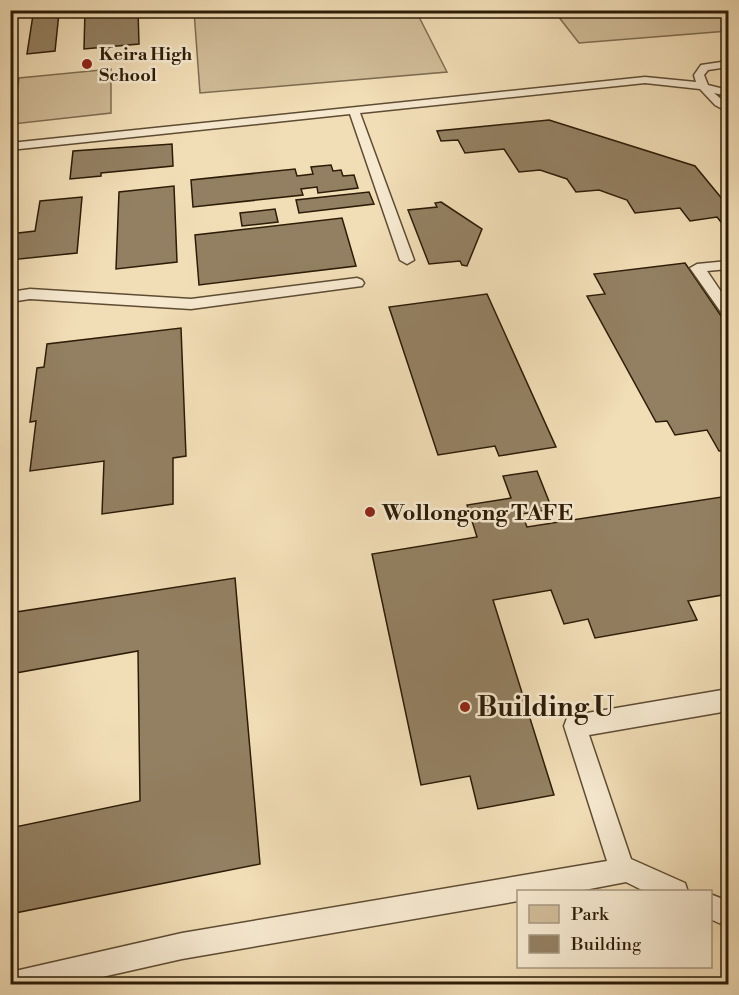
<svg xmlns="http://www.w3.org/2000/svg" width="739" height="995" viewBox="0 0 739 995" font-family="'Libre Bodoni',serif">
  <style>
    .green { fill: #d0bc98; stroke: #7e6c50; stroke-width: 1.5 }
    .building { fill: #938062; stroke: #2d1c07; stroke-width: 1.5 }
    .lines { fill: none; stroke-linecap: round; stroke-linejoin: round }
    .lane-casing { stroke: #5e4c33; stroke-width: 3 }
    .lane { fill: #f6e9d0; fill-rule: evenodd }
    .poi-dot { fill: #8f2418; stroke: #f6e9d0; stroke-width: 2 }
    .labels { text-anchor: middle; stroke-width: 5; stroke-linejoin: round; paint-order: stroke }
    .far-poi-label { font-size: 18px; font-weight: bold; fill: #2d1c07; stroke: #f6e9d0; text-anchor: start }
    .poi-label { font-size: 22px; font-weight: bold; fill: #2d1c07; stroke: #f6e9d0; text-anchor: start }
    .near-poi-label { font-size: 27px; font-weight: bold; fill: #2d1c07; stroke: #f6e9d0; text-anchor: start }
  </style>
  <rect width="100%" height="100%" fill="#f1ddb6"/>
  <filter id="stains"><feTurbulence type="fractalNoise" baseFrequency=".00333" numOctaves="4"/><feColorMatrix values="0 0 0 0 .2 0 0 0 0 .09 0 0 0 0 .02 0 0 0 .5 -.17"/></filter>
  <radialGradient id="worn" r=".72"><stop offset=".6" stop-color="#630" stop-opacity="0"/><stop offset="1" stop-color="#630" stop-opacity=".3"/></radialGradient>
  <path class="green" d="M 194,11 L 416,11 L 447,72 L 200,93 Z
    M 554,11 L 728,11 L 728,31 L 579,43 Z
    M 111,69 L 111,113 L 13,124 L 19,78 Z"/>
  <path class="building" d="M 85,10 L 138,10 L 139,44 L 84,49 Z
    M 59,13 L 55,51 L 27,54 L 33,15 Z
    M 549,120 L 695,166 L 728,206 L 728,226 L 725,227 L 717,217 L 690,221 L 680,208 L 635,213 L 627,200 L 599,190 L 576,192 L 567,179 L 540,170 L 519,172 L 504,149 L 465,153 L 458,140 L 441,141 L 437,131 Z
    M 172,144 L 173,166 L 101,173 L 101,176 L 70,179 L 73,151 Z
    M 331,165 L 333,171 L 341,170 L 343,176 L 354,175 L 358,188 L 318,193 L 317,187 L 301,189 L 303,195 L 193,207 L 191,180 L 295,169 L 297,176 L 313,174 L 311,167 Z
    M 174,186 L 177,262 L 116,269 L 119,192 Z
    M 369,192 L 374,204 L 299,213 L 296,200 Z
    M 82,197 L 77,253 L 10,260 L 10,234 L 35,231 L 40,201 Z
    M 441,202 L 482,229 L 467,266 L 462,265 L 460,261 L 429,264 L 408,210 L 437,207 L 435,203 Z
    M 275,209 L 278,222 L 242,226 L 240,213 Z
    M 342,218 L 356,266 L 199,285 L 195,235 Z
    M 685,263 L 728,326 L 728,450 L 719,451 L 707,430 L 675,435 L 667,421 L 656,422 L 587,296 L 605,294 L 594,274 Z
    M 487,294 L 556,447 L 499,456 L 495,446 L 438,455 L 389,307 Z
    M 181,328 L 186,456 L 173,458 L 173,504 L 102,514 L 104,461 L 30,471 L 36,421 L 30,422 L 37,368 L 44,367 L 47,344 Z
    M 537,471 L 552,509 L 522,514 L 527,527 L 728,496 L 728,594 L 688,601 L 697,620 L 595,638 L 588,619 L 564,624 L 551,590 L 493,600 L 554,795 L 478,809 L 470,776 L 421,785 L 372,554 L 477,537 L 467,505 L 511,498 L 503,476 Z
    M 235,578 L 260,864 L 10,914 L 10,828 L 140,801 L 138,651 L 10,674 L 10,613 Z"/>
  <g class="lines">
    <defs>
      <path id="lane" d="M 728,61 L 728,67 L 708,70 L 704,75 L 708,85 L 728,90 L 728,96 L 714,93 L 728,105 L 728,112 L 715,105 L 700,89 L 645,83 L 360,113 L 414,260 L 407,264 L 400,260 L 350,114 L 10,150 L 10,143 L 645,77 L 696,82 L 694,75 L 701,65 Z
        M 728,261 L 728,269 L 707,271 L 728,302 L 728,317 L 723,315 L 690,268 L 697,264 Z
        M 357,278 L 362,280 L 364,283 L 362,286 L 191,309 L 30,299 L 10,302 L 10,292 L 30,289 L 191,299 Z
        M 728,689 L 728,711 L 589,735 L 631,859 L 685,883 L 688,892 L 646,892 L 626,882 L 574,892 L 518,892 L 518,901 L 182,959 L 71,984 L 10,984 L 10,972 L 15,971 L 182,933 L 607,861 L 564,726 L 567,718 L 575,715 Z
        M 710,894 L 728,901 L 728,927 L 710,919 Z"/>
    </defs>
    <use href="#lane" class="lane-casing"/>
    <use href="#lane" class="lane"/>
  </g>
  <g class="poi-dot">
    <circle cx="87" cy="64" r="6"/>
    <circle cx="370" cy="512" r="6"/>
    <circle cx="465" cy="707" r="6"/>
  </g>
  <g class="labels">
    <g class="far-poi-label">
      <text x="99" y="60">Keira High<tspan x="99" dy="21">School</tspan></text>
    </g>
    <g class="poi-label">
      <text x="382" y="520">Wollongong TAFE</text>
    </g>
    <g class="near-poi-label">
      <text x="477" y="716">Building U</text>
    </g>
  </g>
  <rect width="739" height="995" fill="none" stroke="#f1ddb6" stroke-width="36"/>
  <rect x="12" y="12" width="715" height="971" fill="none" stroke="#2d1c07" stroke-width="3"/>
  <rect x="18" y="18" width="703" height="959" fill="none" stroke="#2d1c07" stroke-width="1.5"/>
  <rect x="517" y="890" width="195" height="78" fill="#f6e9d0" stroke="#a69780" stroke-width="1.5"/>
  <rect x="529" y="905" width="30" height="18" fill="#d0bc98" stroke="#a69780" stroke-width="1.5"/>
  <text x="571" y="920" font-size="18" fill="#2d1c07">Park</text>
  <rect x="529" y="935" width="30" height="18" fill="#938062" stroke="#a69780" stroke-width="1.5"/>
  <text x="571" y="950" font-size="18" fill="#2d1c07">Building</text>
  <rect width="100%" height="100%" filter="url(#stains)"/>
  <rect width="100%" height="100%" fill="url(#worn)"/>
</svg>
